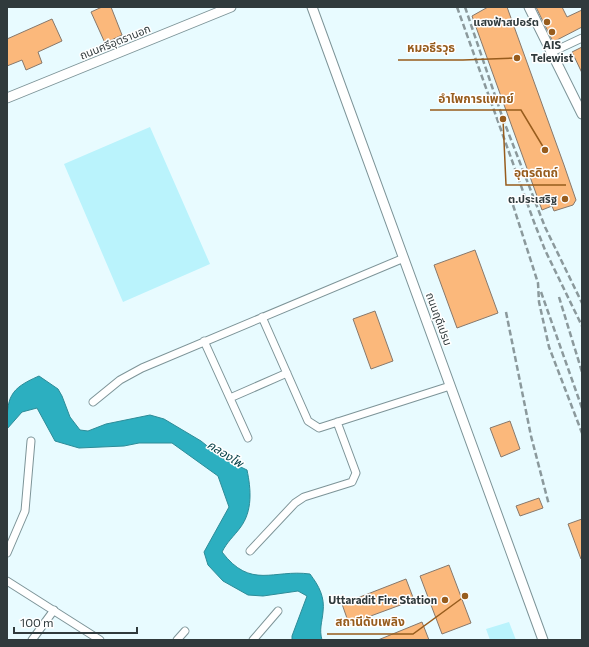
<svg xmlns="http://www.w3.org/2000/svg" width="589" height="647" viewBox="0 0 589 647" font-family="Commissioner,'Noto Sans Thai',sans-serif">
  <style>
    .green { fill: #baf3fc }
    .water { fill: #2cafc0; stroke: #2d8c98 }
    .building { fill: #fbb87b; stroke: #87786b }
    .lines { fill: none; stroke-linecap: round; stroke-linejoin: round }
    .street-casing { stroke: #7d9498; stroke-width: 9 }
    .secondary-casing { stroke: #7d9498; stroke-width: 11 }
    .street { stroke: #fff; stroke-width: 7 }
    .secondary { stroke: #fff; stroke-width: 9 }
    .rail { stroke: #8b999c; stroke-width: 2.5; stroke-dasharray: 6 3; stroke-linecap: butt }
    .poi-dot { fill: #975c1d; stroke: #fff; stroke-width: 1.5 }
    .labels { text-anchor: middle; stroke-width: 3; stroke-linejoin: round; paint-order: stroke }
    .poi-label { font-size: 11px; font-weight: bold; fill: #303a3c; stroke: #fff; text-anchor: end }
    .street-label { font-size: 11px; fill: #303a3c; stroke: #fff }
    .water-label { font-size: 12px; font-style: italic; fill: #033e45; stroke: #fff }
    .leader { fill: none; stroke: #975c1d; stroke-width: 1.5 }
    .callout-dot { fill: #975c1d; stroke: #fff; stroke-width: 1.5 }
    .callout-label { font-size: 12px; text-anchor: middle; font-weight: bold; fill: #975c1d; stroke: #fff; stroke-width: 3; stroke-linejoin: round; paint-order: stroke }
  </style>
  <rect width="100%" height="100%" fill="#e8fbff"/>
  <path class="green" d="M 150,127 L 210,264 L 123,302 L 64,164 Z
    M 509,622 L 516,640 L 490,640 L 486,629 Z"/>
  <path class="water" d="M 39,376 L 58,389 L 62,396 L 70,417 L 80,430 L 88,431 L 106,424 L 150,415 L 164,419 L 201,441 L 222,458 L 247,470 C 251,489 253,511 240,528 C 234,536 227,542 222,552 C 251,590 273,569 310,574 C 319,586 325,597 323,612 C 322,623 319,629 322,640 L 292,640 L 292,636 L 307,596 L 298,591 L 263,596 L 248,595 L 223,581 L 208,565 L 204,552 L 229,507 L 218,476 L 172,443 L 139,443 L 124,446 L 79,448 L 55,441 L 37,408 L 22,412 L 7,429 C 7,397 9,389 39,376 Z"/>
  <path class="building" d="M 102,7 L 111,7 L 122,35 L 105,43 L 91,12 Z
    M 488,7 L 507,7 L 564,165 L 576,200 L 573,205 L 554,211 L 552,206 L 542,210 L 472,16 Z
    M 536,7 L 562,7 L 567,17 L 582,10 L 582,27 L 553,42 Z
    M 52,19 L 62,41 L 38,52 L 42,63 L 26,70 L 22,60 L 7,66 L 7,39 Z
    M 582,47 L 582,73 L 572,52 Z
    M 475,250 L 498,313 L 457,328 L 434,265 Z
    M 375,311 L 393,361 L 371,369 L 353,319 Z
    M 510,421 L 520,449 L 501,457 L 490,428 Z
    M 539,498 L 543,508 L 520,516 L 516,506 Z
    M 582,519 L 582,559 L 581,559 L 568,524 Z
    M 449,565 L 471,623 L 442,634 L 420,576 Z
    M 406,579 L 414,600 L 349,624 L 342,604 Z
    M 422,622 L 429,640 L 378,640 Z"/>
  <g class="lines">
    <defs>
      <path id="street" d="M 550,53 L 582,38
        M 262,317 L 308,421 L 319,428 L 450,386
        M 204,341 L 248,438
        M 230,398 L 287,373
        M 93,402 L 120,380 L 142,368 L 404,258
        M 250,551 L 295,503 L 304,497 L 352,482 L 356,473 L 337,422
        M 7,553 L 25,511 L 31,441
        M 7,581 L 100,640
        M 32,640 L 54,610
        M 177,640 L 185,631
        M 253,640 L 278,611"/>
      <path id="secondary" d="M 312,7 L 543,640
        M 529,7 L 582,114
        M 7,98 L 231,7"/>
    </defs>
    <use href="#street" class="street-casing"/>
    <use href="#secondary" class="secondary-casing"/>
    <use href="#street" class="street"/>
    <use href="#secondary" class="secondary"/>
    <path class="rail" d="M 457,7 L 534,222 L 545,250 L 582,326
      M 465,7 L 503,119 L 545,227 L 582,303
      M 513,205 L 538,283 L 539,302 L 549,347 L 582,433
      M 541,292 L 582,408
      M 559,297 L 582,372
      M 506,312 L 531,436 L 549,505"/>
  </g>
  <g class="poi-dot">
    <circle cx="547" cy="22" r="4"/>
    <circle cx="552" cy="32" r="4"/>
    <circle cx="565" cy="199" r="4"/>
    <circle cx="445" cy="600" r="4"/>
  </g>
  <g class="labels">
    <g class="poi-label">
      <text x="539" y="26">แสงฟ้าสปอร์ต</text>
      <text x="552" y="49" text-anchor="middle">AIS<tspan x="552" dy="13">Telewist</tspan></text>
      <text x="557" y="203">ต.ประเสริฐ</text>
      <text x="437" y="604">Uttaradit Fire Station</text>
    </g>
    <g class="street-label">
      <text transform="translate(115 42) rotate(-22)" y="4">ถนนศรีอุตรานอก</text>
      <text transform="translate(439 319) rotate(70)" y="4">ถนนฤดีเปรม</text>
    </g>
    <g class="water-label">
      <text transform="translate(225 454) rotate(32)" y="4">คลองโพ</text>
    </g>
  </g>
  <path class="leader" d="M517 58L463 60H398M545 150L521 110H430M503 119L506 185H566M465 596L413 634H327"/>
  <g class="callout-dot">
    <circle cx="517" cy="58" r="4"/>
    <circle cx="545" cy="150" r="4"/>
    <circle cx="503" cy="119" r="4"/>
    <circle cx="465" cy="596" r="4"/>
  </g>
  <g class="callout-label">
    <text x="431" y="52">หมอธีรวุธ</text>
    <text x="476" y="103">อำไพการแพทย์</text>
    <text x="536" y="177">อุตรดิตถ์</text>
    <text x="370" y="626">สถานีดับเพลิง</text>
  </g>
  <rect width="589" height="647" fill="none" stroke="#303a3c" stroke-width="16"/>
  <path d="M14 627v6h123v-6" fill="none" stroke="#303a3c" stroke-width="2"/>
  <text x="20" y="627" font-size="12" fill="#303a3c" stroke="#ffffff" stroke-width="3" paint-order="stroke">100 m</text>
</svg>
